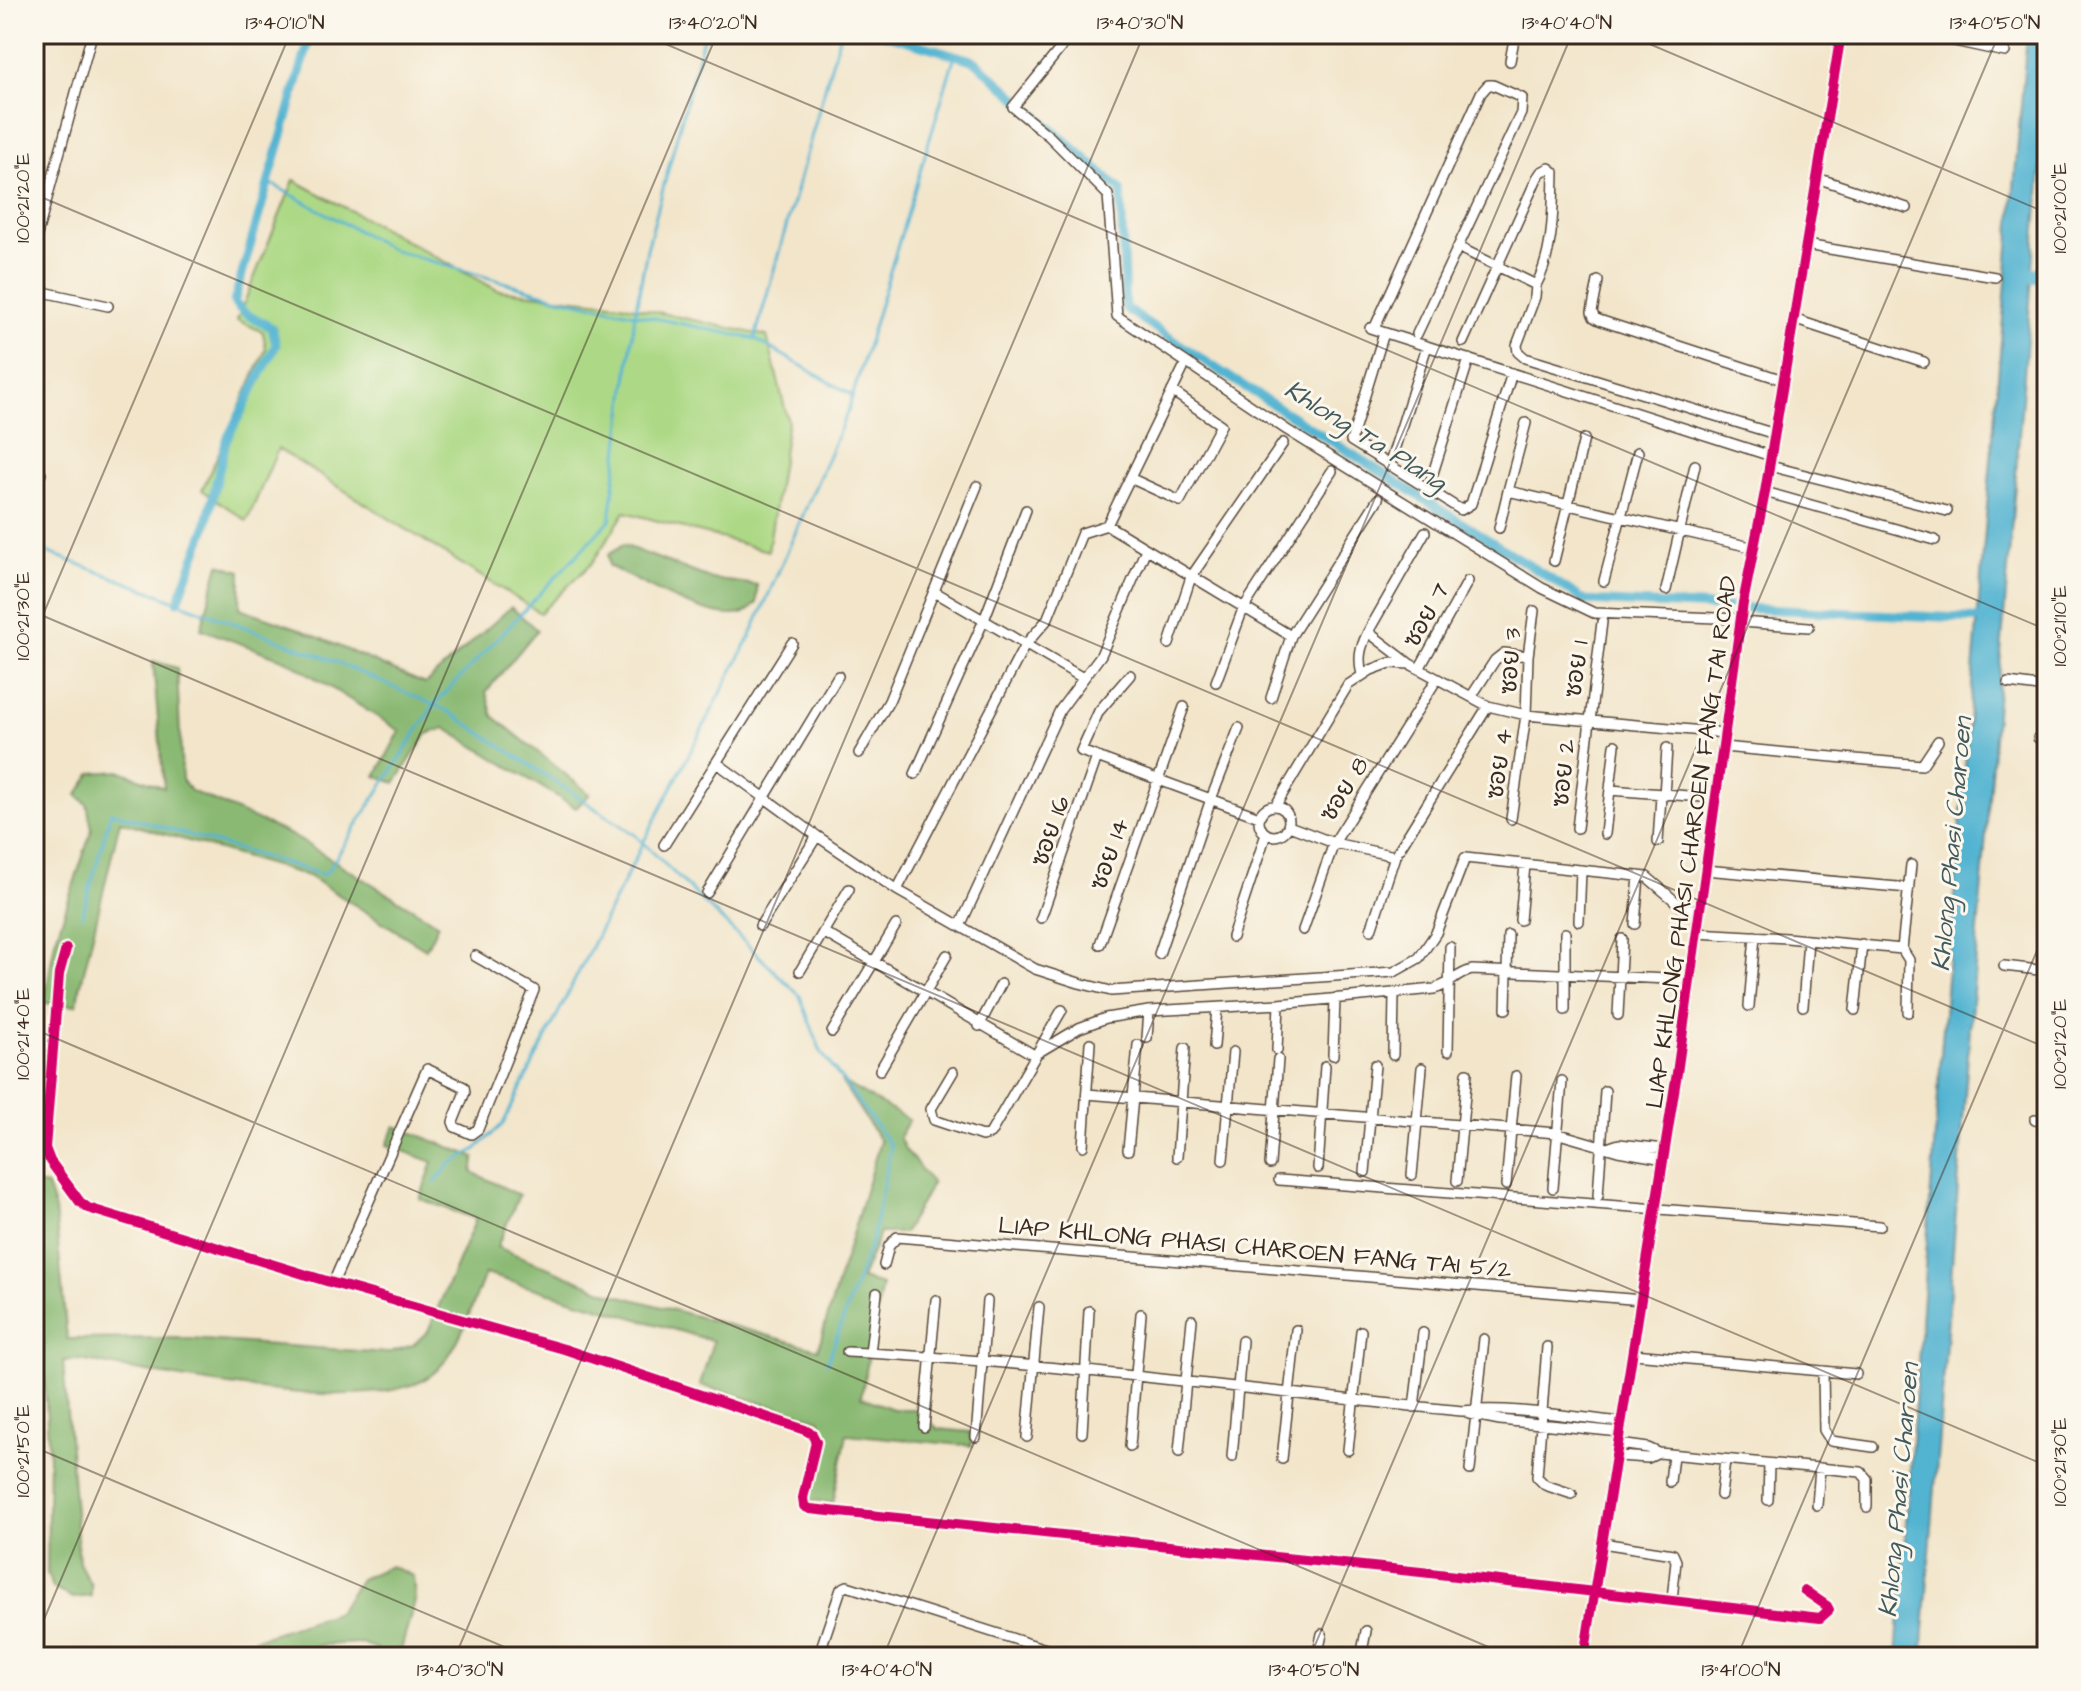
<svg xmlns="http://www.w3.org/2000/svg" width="2081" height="1691" viewBox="0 0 2081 1691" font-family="'Architects Daughter','Playpen Sans Thai',sans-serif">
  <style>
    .green { fill: #add986; stroke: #748252; stroke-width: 2 }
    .forest { fill: #8ab973; stroke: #627248; stroke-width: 2 }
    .water { fill: #52b4d1; stroke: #466f78; stroke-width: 2 }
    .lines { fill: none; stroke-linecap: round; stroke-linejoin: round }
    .stream { stroke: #52b4d1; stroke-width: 3 }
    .canal { stroke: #52b4d1; stroke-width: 9 }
    .river { stroke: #52b4d1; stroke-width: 16 }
    .minor-casing { stroke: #564638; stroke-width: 12 }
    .tertiary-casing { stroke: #564638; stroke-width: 14 }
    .minor { stroke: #fff; stroke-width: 9 }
    .tertiary { stroke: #fff; stroke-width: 11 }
    .cycleway-casing { stroke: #fbf7ec; stroke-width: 15 }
    .cycleway { stroke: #d6006c; stroke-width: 10 }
    .ticks { fill: none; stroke: #3b2a1e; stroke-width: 2; stroke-opacity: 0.45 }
    .labels { text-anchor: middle; stroke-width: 6; stroke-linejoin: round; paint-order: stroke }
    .street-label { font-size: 24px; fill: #3b2a1e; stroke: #fbf7ec }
    .water-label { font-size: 26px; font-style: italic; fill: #435a5d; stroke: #fbf7ec }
    .neatline { fill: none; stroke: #3b2a1e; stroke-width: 3 }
    .ticks-label { font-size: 20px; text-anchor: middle; fill: #3b2a1e }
  </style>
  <rect width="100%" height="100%" fill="#fbf7ec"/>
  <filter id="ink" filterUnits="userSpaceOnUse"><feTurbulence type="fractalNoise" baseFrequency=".0125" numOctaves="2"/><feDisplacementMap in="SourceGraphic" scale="16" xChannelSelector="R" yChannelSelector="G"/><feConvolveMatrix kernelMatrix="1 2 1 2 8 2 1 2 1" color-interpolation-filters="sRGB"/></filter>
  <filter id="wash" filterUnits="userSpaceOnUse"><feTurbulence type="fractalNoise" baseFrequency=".006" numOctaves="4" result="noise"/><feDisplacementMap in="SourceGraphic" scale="32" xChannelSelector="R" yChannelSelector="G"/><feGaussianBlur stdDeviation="1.8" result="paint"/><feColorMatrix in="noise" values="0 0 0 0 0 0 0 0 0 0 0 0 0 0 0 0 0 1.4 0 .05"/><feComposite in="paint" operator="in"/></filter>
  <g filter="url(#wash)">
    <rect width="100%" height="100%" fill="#f2e5ca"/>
    <path class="green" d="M 294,180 L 497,290 L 620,304 L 767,336 L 788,421 L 768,551 L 625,512 L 592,563 L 540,613 L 278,449 L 247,521 L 202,490 L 266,349 L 263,332 L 237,320 Z"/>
    <path class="forest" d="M 623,545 L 712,579 L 757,585 L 757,603 C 753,607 747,613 741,614 C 710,622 638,581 609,566 L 608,555 Z
      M 219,564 L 241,571 L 240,608 L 297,628 L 425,684 L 511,607 L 537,630 L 486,692 L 493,716 L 590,794 L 576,808 L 445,728 L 427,734 L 395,783 L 376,776 L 400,731 L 288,661 L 201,629 Z
      M 153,661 L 177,668 L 182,780 L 191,791 L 291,835 L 438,924 L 426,949 L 308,876 L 120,821 L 76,1005 L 44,1003 L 55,941 L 92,829 L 87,804 L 77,795 L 92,773 L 121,771 L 164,788 Z
      M 841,1081 L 909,1120 L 899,1137 L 905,1149 L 932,1183 L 904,1233 L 880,1233 L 861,1279 L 882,1285 L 861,1397 L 893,1409 L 917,1409 L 938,1429 L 970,1432 L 972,1446 L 847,1434 L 833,1503 L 808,1500 L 826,1432 L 819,1419 L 700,1385 L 713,1341 L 485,1274 C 472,1305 458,1356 430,1376 C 367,1420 156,1372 79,1360 L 63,1361 L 79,1563 L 91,1585 L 91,1596 L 73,1598 L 52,1588 L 47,1572 L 49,1458 L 37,1240 L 34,1236 L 34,1184 L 47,1186 L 55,1210 L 67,1339 L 176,1338 L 387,1353 L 413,1345 L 428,1331 L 476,1219 L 420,1199 L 433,1162 L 387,1145 L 395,1126 L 475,1157 L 472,1172 L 519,1195 L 497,1247 L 610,1293 L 818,1349 L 880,1141 Z
      M 390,1566 L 413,1576 L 415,1601 L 399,1657 L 377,1657 L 377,1649 L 361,1643 L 320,1645 L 287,1657 L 226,1657 L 234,1646 L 338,1612 L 360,1579 Z"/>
    <path class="water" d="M 2027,34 L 2047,34 L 2047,97 L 1971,1016 L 1922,1657 L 1896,1657 L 1944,1014 Z"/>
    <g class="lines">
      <path class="stream" d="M 270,183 L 393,250 L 559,298 L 755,339 L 852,395
        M 755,338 L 840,34
        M 44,551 L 329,659 L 448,711 L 634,834 L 800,996 L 821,1052 L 891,1146 L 872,1240 L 827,1363
        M 82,916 L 111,812 L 325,875 L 434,705 L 610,520 L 635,314 L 647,249 L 704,34
        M 435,1182 L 450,1164 L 475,1150 L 503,1124 L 643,843 L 751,635 L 848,411 L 955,55"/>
      <path class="canal" d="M 884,34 L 975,61 L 1121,190 L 1125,308 L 1231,378 L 1586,601 L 1986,619
        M 178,601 L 205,530 L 226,441 L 276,345 L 272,328 C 257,318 245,317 234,302 L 311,34"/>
      <path class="river" d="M 2020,274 L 2047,276"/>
    </g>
  </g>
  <g filter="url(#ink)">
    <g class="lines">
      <defs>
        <path id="minor" d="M 1072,34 L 1013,107 L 1049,136 L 1108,195 L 1117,316 L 1287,430 L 1542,588 L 1594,613 L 1741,619
          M 1922,34 L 2005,52
          M 34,45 L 37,34
          M 1510,61 L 1515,34
          M 1817,178 L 1907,208
          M 1806,245 L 1995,277
          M 34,246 L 92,34
          M 1458,247 L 1536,285 L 1535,297 L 1517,345 L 1518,352 L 1525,358 L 1775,434
          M 2041,270 L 2047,270
          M 1598,281 L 1592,312 L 1594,317 L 1599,320 L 1783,380
          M 34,290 L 108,306
          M 1793,319 L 1924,362
          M 1370,328 L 1771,456
          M 1374,329 L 1481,93 L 1488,85 L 1493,85 L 1522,98 L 1521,113 L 1417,334
          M 1384,333 L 1351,441 L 1428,489 L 1469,359
          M 1463,342 L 1537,178 L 1541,172 L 1549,168 L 1554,172 C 1553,208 1554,252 1536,285
          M 34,361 L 34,357
          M 1526,423 L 1508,491 L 1755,548
          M 1389,466 L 1427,346
          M 1770,466 L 1947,511
          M 34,473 L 41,474
          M 1130,478 L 1180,501 L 1221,425 L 1172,391
          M 1428,489 L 1461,510 L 1471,504 L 1512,373
          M 1765,492 L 1935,540
          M 1107,525 L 1183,369
          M 1499,528 L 1508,491
          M 1554,561 L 1584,439
          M 1604,581 L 1638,452
          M 2046,583 L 2047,583
          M 1666,590 L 1695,465
          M 935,592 L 1083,678
          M 1740,622 L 1809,627
          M 1169,644 L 1191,577 L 1283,443
          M 1410,664 L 1368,632 L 1425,532
          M 1419,669 L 1468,581
          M 1130,675 L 1099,711 L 1081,751 L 1259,817
          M 1362,675 C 1358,658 1360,648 1368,632
          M 1216,682 L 1243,609 L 1332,471
          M 2008,683 L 2047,688
          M 1471,697 L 1495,660 L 1504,653 L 1528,656
          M 1271,698 L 1291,636 L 1378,499
          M 2038,738 L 2047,739
          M 1723,747 L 1922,765 L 1938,741
          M 859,753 L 889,701 L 977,486
          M 717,763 L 817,836 L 897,890 L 1035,969 L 1079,983 L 1111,991 L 1394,972 L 1419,958 L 1436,933 L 1465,858 L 1647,877 L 1682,907 L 1699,910
          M 915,774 L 984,620 L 1026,510
          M 1610,790 L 1716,798
          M 1664,796 L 1667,748
          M 1276,805 L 1348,685 L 1371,670 L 1390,663 L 1410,664 L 1488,706 L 1526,715 L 1725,733
          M1259 821a15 15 0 1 1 30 0a15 15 0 1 1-30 0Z
          M 1511,819 L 1526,715 L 1528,656 L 1534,611
          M 1289,826 L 1334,843 L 1395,856
          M 1577,828 L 1602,622
          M 1605,834 L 1615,745
          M 1658,842 L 1661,796
          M 664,845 L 792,643
          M 1705,870 L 1909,888
          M 897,890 L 1025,645 L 1047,620 L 1082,533 L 1107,525 L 1291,636
          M 707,893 L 838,676
          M 1041,918 L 1097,757
          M 1520,920 L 1525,865
          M 1579,921 L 1581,870
          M 1635,924 L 1639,876
          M 760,926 L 817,836
          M 960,926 L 1060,710 L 1101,655 L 1146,549
          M 1303,930 L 1334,843 L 1437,679
          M 1371,930 L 1395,856 L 1488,706
          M 823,932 L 1034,1055 L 1079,1028 L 1106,1018 L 1149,1011 L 1279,1004 L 1434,989 C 1450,985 1456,974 1472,970 L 1690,980
          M 1696,933 L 1787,938 L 1902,949
          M 1232,937 L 1266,834
          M 1100,944 L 1184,707
          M 66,949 L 59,974 L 45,1148 L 50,1161 L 80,1202 L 88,1208 L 333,1283 L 564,1349 L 805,1430 L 812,1434 L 816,1442 L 803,1498 L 804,1506 L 810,1509 L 1421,1572 L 1820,1618 L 1829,1610 L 1827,1606 L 1804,1590
          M 1159,954 L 1211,799 L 1239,728
          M 2004,966 L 2047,971
          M 800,971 L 849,889
          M 1749,1006 L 1755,936
          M 1803,1006 L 1808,940
          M 1506,1009 L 1508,935
          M 1565,1010 L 1565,933
          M 1855,1010 L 1862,944
          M 1908,1012 L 1909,960 L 1902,949 L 1911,865
          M 1618,1015 L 1622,939
          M 979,1026 L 1001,984
          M 832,1032 L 896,925
          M 1147,1038 L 1149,1011
          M 1214,1046 L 1217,1008
          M 1277,1050 L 1279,1004
          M 1448,1051 L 1450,947
          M 1333,1055 L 1335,999
          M 1393,1055 L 1394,994
          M 880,1070 L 947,955
          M 953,1072 L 931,1109 L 934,1120 L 982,1136 L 990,1134 L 1062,1010
          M 1087,1094 L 1556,1133 L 1618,1151 L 1664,1159
          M 2035,1120 L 2047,1122
          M 1083,1146 L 1090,1043
          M 1610,1147 L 1619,1144 L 1665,1149
          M 1128,1150 L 1138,1045
          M 1177,1157 L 1185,1048
          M 1223,1160 L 1233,1052
          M 1270,1164 L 1278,1059
          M 1318,1168 L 1325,1066
          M 1365,1172 L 1375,1065
          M 1412,1175 L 1422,1068
          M 1279,1180 L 1880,1226
          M 1457,1181 L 1467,1073
          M 1506,1185 L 1516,1076
          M 1553,1188 L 1562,1081
          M 1598,1196 L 1605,1091
          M 884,1265 L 889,1246 L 897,1237 L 1642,1300
          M 333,1283 L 427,1069 L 464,1087 L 465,1092 L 453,1122 L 455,1127 L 471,1134 L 478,1129 L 534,990 L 475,956
          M 1547,1347 L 1537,1477 L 1545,1485 L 1572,1494
          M 847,1352 C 1053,1362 1257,1392 1462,1411 C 1514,1406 1570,1417 1622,1422
          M 870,1353 L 877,1293
          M 1634,1354 L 1856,1374
          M 1823,1371 L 1824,1430 L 1831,1441 L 1873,1447
          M 1414,1407 L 1423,1333
          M 1469,1414 L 1500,1420 L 1620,1432
          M 924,1427 L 936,1300
          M 1082,1433 L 1089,1311
          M 976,1437 L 987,1301
          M 1027,1437 L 1039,1307
          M 1619,1444 L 1648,1448 L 1659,1453 L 1861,1472 L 1867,1479 L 1867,1507
          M 1130,1446 L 1141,1314
          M 1348,1450 L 1361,1331
          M 1179,1452 L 1192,1320
          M 1618,1456 L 1648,1458 L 1659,1453
          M 1232,1457 L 1242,1341
          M 1282,1459 L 1296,1330
          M 1470,1470 L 1484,1339
          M 1670,1482 L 1673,1455
          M 1721,1495 L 1725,1460
          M 1768,1500 L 1769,1464
          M 1817,1505 L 1820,1468
          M 1602,1543 L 1673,1554 L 1676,1561 L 1672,1600
          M 822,1647 L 852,1657
          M 818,1657 L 841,1589 L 847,1586 L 1071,1657
          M 1158,1657 L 1159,1654
          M 1317,1657 L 1322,1634
          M 1361,1657 L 1366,1631"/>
        <path id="tertiary" d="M 1584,1657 L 1677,1073 L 1743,603 L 1765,492 L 1841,34"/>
      </defs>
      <use href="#minor" class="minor-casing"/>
      <use href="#tertiary" class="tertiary-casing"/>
      <use href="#minor" class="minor"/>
      <use href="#tertiary" class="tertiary"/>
      <defs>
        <path id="cycleway" d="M 66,949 L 59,974 L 45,1148 L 50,1161 L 80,1202 L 88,1208 L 333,1283 L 564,1349 L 805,1430 L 812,1434 L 816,1442 L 803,1498 L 804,1506 L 810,1509 L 1421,1572 L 1820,1618 L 1829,1610 L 1827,1606 L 1804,1590
          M 1584,1657 L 1677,1073 L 1743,603 L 1765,492 L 1841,34"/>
      </defs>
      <use href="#cycleway" class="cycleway-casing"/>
      <use href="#cycleway" class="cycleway"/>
    </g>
  </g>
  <path class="ticks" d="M 642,34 L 2047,630M 1626,34 L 2047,213M 34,194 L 2047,1048M 34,612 L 2047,1466M 34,636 L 290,34M 34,1029 L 1512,1657M 34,1447 L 528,1657M 34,1643 L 717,34M 455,1657 L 1144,34M 883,1657 L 1572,34M 1310,1657 L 1999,34M 1737,1657 L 2047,927"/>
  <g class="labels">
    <g class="street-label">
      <text transform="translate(1426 615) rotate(-61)" y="8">ซอย 7</text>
      <text transform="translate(1510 661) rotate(-86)" y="8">ซอย 3</text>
      <text transform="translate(1576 669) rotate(-82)" y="8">ซอย 1</text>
      <text transform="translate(1499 764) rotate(-82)" y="8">ซอย 4</text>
      <text transform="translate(1563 773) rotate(-84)" y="8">ซอย 2</text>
      <text transform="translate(1344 789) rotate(-58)" y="8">ซอย 8</text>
      <text transform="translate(1050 831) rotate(-71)" y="8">ซอย 16</text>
      <text transform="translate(1691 842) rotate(-82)" y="8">LIAP KHLONG PHASI CHAROEN FANG TAI ROAD</text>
      <text transform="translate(1109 854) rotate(-71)" y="8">ซอย 14</text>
      <text transform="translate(1255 1247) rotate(5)" y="8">LIAP KHLONG PHASI CHAROEN FANG TAI 5/2</text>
    </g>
    <g class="water-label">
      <text transform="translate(1366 435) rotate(32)" y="9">Khlong Ta Plang</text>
      <text transform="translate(1951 844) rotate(-85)" y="9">Khlong Phasi Charoen</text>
      <text transform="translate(1898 1490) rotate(-85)" y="9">Khlong Phasi Charoen</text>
    </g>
  </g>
  <rect width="2081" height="1691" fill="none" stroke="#fbf7ec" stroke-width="88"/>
  <rect x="44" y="44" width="1993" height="1603" class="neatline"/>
  <g class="ticks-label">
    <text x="285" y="29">13°40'10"N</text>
    <text x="713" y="29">13°40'20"N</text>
    <text x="1140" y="29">13°40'30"N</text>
    <text x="1567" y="29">13°40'40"N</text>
    <text x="1995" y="29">13°40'50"N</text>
    <text transform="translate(22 198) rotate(-90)" y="7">100°21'20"E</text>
    <text transform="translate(2059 208) rotate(-90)" y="7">100°21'00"E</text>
    <text transform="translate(22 616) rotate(-90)" y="7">100°21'30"E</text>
    <text transform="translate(2059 626) rotate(-90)" y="7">100°21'10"E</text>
    <text transform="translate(22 1034) rotate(-90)" y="7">100°21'40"E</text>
    <text transform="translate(2059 1044) rotate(-90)" y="7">100°21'20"E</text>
    <text transform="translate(22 1451) rotate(-90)" y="7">100°21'50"E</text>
    <text transform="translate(2059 1462) rotate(-90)" y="7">100°21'30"E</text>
    <text x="460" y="1676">13°40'30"N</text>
    <text x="887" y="1676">13°40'40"N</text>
    <text x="1314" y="1676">13°40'50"N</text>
    <text x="1741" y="1676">13°41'00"N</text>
  </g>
</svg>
